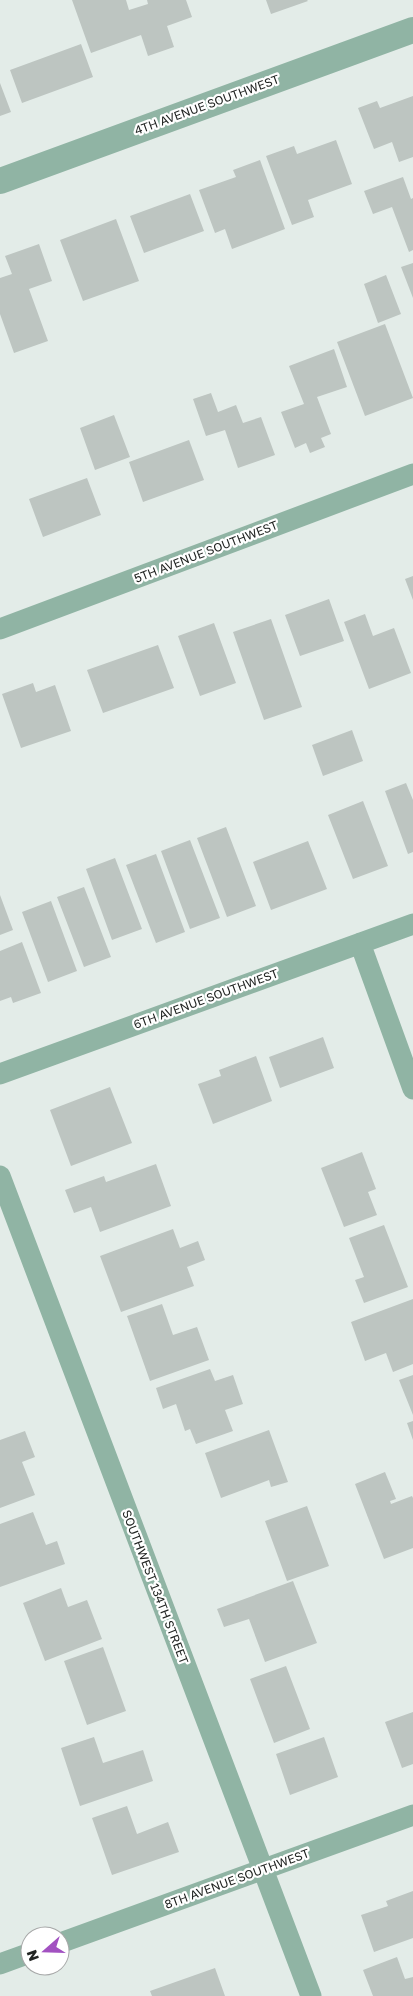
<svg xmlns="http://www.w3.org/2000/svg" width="413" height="1996" viewBox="0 0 413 1996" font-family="'Golos Text',sans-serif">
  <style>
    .building { fill: #bdc5c1 }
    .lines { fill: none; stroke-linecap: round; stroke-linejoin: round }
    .minor { stroke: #90b4a4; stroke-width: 21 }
    .tertiary { stroke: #90b4a4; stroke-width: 26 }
    .labels { text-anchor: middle; stroke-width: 4.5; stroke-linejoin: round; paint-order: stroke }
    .street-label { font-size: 12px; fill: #212422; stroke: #fff }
  </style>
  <rect width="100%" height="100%" fill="#e3ece8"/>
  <path class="building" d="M 72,0 L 126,0 L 129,10 L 148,4 L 147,0 L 186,0 L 192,17 L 167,26 L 174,47 L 148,56 L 141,35 L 91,53 Z
    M 266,0 L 307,0 L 308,1 L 271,14 Z
    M 81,44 L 93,77 L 22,103 L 10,70 Z
    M 0,83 L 11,112 L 0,116 Z
    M 413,96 L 413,157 L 399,162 L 392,142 L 374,149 L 358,108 L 377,101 L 380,108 Z
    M 336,140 L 352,184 L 308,200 L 314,217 L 292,225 L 266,156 L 294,146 L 297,154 Z
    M 260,160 L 285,229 L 232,249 L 225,229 L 215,233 L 199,190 L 236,177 L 233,170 Z
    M 403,177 L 411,199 L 413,198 L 413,250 L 409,252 L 392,207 L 373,214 L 364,191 Z
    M 190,194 L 204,231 L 144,253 L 130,216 Z
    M 116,219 L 139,281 L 83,301 L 60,240 Z
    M 39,244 L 52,281 L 29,289 L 48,341 L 14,353 L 0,314 L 0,278 L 12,274 L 5,256 Z
    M 413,263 L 413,298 L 401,267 Z
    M 386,275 L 401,314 L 378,323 L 364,284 Z
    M 385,324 L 413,398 L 365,416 L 337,342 Z
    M 334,349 L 347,387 L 317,397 L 331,434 L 321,438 L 325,447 L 310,453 L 306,443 L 295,448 L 281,412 L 304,404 L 289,366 Z
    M 211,393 L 218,412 L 236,405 L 243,423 L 261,417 L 275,455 L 238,468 L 225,430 L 206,436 L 193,399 Z
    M 114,415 L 130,457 L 95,470 L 80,428 Z
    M 189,440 L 204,480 L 143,502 L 129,462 Z
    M 87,478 L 101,515 L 43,537 L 29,499 Z
    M 413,576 L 413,600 L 405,579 Z
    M 329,599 L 344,641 L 300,656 L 285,615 Z
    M 365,614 L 373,636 L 394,628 L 411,673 L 369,689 L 344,622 Z
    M 271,619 L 302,707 L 264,720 L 233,632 Z
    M 214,623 L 236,683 L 200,696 L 178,636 Z
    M 158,645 L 174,688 L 103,713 L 87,670 Z
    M 33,683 L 36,692 L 55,685 L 71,731 L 21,748 L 2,694 Z
    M 352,730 L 363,761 L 323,776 L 312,745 Z
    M 406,783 L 413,800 L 413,852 L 408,854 L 385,791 Z
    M 363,801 L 388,866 L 353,879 L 328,815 Z
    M 226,827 L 256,906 L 227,917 L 197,838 Z
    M 190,840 L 220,918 L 190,929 L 161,851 Z
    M 308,841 L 327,889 L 271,910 L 253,862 Z
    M 156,854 L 185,932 L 156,943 L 126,865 Z
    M 115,858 L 142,929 L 112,940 L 86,869 Z
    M 84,887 L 111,957 L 84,967 L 57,897 Z
    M 0,895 L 13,930 L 0,935 Z
    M 51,901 L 77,971 L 48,982 L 22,912 Z
    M 22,942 L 41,993 L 13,1003 L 11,997 L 0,1001 L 0,951 Z
    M 323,1037 L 334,1068 L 280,1088 L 269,1057 Z
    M 256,1056 L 272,1101 L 213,1124 L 198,1084 L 221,1076 L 219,1070 Z
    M 110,1087 L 132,1143 L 71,1166 L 50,1110 Z
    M 362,1152 L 376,1189 L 368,1192 L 377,1215 L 344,1227 L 321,1168 Z
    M 156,1164 L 171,1206 L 100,1232 L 91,1207 L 74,1213 L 65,1190 L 104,1176 L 106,1182 Z
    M 384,1225 L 408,1287 L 364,1303 L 355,1280 L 364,1277 L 349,1238 Z
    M 173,1229 L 180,1248 L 198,1241 L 205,1260 L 187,1267 L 194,1286 L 121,1312 L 100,1256 Z
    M 413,1299 L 413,1364 L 393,1372 L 386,1353 L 365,1361 L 351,1322 Z
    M 162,1304 L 173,1335 L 197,1327 L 209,1360 L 150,1381 L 127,1316 Z
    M 210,1369 L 215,1381 L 233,1375 L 243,1404 L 225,1410 L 233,1431 L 196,1444 L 190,1429 L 185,1431 L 176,1404 L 163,1409 L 156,1388 Z
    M 413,1375 L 413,1415 L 399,1380 Z
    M 413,1421 L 413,1440 L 407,1423 Z
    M 269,1430 L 288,1482 L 271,1487 L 269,1480 L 221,1498 L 205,1453 Z
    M 25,1431 L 35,1457 L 22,1462 L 35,1495 L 0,1508 L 0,1440 Z
    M 385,1472 L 396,1499 L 390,1501 L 391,1504 L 412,1496 L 413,1498 L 413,1548 L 384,1559 L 355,1484 Z
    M 307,1506 L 329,1566 L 287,1581 L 265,1521 Z
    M 33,1512 L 46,1545 L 57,1541 L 65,1564 L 0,1587 L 0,1524 Z
    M 293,1581 L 317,1643 L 265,1662 L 249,1619 L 224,1627 L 217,1609 Z
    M 61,1588 L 68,1607 L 87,1600 L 102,1639 L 45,1661 L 23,1603 Z
    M 103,1647 L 126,1711 L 87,1725 L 64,1661 Z
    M 286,1666 L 310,1729 L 274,1743 L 250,1679 Z
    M 413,1712 L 413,1764 L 402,1768 L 385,1722 Z
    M 94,1737 L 103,1763 L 143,1750 L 153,1781 L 80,1806 L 61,1748 Z
    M 324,1737 L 338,1777 L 290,1795 L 276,1754 Z
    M 127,1806 L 137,1834 L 168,1822 L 179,1852 L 112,1875 L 92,1818 Z
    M 413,1891 L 413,1938 L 374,1952 L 361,1915 L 388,1906 L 386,1901 Z
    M 397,1957 L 405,1979 L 413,1977 L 413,1996 L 373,1996 L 363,1970 Z
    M 215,1968 L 225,1996 L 152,1996 L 150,1991 Z"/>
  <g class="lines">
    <path class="minor" d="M 0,629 L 413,474
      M 360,943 L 413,1089
      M 0,1074 L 413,924
      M 0,1176 L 311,1996
      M 60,1943 L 413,1815
      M 0,1964 L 30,1953"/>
    <path class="tertiary" d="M 0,181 L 413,30"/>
  </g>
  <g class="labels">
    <g class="street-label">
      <text transform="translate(207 105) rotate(-20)" y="4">4TH AVENUE SOUTHWEST</text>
      <text transform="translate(206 552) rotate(-21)" y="4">5TH AVENUE SOUTHWEST</text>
      <text transform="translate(206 999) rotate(-20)" y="4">6TH AVENUE SOUTHWEST</text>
      <text transform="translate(155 1587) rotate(69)" y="4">SOUTHWEST 134TH STREET</text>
      <text transform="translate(237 1879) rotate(-20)" y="4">8TH AVENUE SOUTHWEST</text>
    </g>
  </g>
  <g transform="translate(45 1951) rotate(250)"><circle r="24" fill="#ffffff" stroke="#a6a7a7"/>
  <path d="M0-4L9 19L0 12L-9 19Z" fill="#a251c1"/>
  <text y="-8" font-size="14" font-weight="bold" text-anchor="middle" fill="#212422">N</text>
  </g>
</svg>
